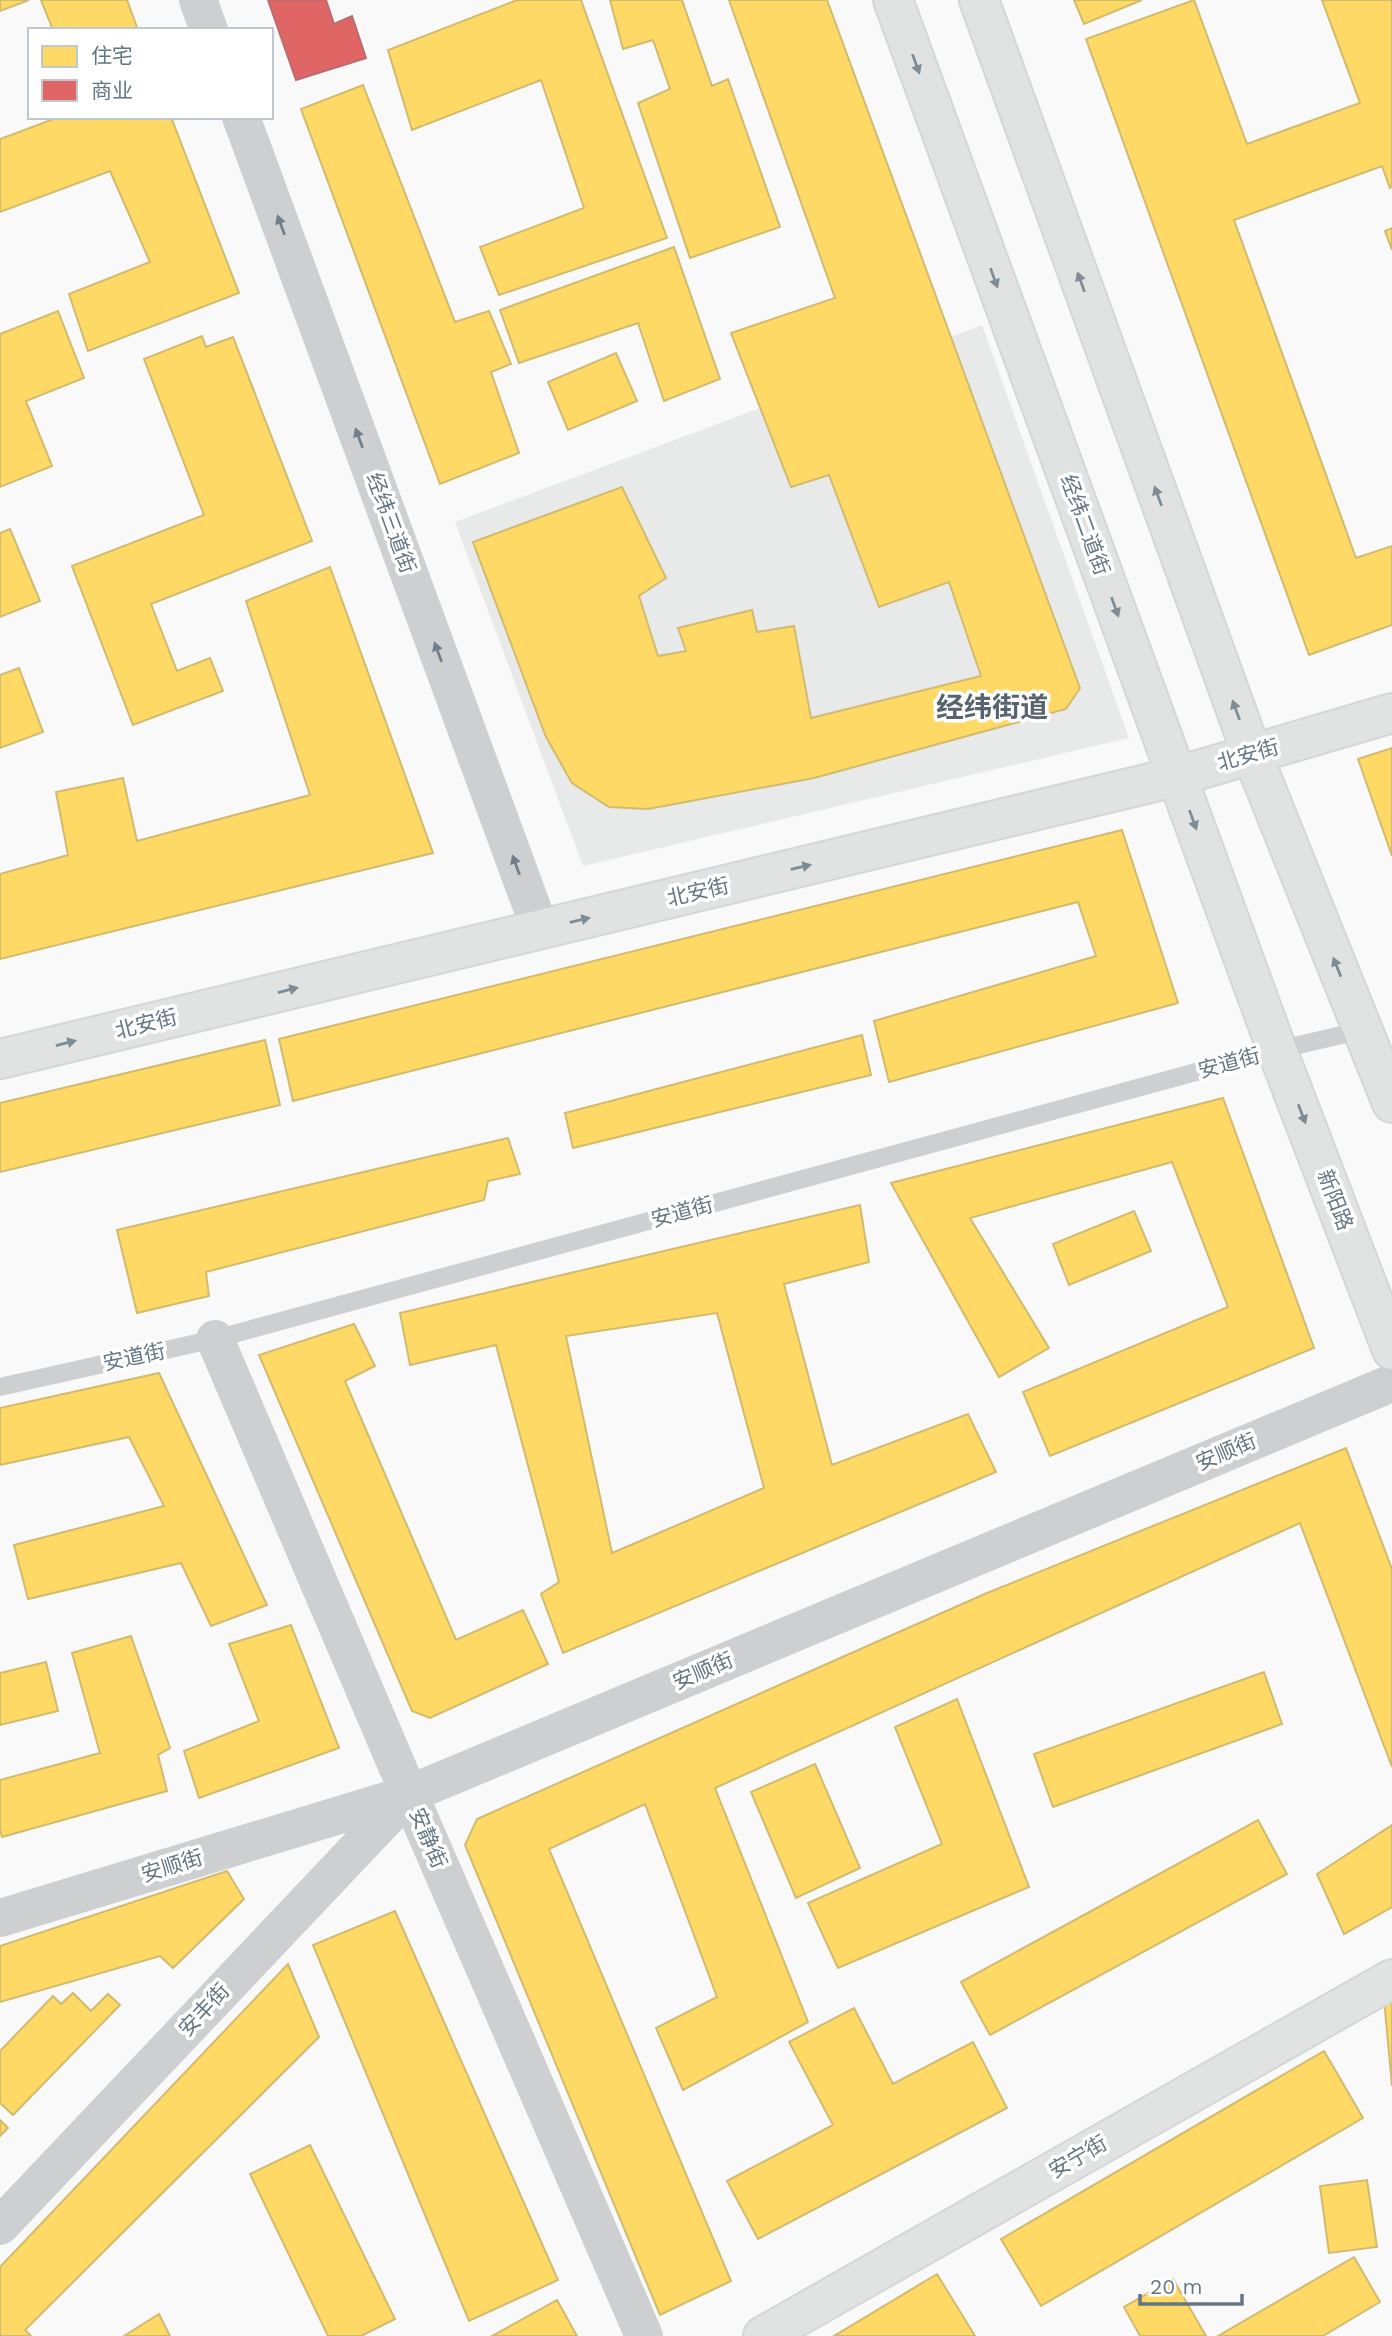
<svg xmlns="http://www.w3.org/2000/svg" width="1392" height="2336" viewBox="0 0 1392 2336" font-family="'Work Sans','Noto Sans SC',sans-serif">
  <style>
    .built { fill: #e8e9e9 }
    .homes { fill: #ffd966; stroke: #d1bb6f; stroke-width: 2; fill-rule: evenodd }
    .shops { fill: #e06666; stroke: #bb6b6f; stroke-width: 2 }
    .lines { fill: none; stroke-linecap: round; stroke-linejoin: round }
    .secondary-casing { stroke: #d5d6d7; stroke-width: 42 }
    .trunk-casing { stroke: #d5d6d6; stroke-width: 42 }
    .service { stroke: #cecfd0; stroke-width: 18 }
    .tertiary { stroke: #cecfd0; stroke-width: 38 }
    .secondary { stroke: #e1e2e2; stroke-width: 38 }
    .trunk { stroke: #e1e2e2; stroke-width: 38 }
    .oneway { fill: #7e8c96 }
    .oneway2 { fill: #707f8b }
    .labels { text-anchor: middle; stroke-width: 7; stroke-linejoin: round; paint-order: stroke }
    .street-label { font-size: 21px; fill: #657683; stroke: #fff }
    .district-label { font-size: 28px; font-weight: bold; fill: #57646e; stroke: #fff }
  </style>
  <rect width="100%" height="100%" fill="#f9f9f9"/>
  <path class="built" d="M 982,325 L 1129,738 L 583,866 L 455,522 Z"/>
  <path class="homes" d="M 0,0 L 29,0 L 0,11 Z
    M 41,0 L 127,0 L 138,30 L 53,30 Z
    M 517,0 L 581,0 L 667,238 L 499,295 L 480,247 L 584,208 L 541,80 L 412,130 L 388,50 Z
    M 610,0 L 682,0 L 712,86 L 728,79 L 780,227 L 690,258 L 638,103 L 670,89 L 653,40 L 623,49 Z
    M 729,0 L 827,0 L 1080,688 L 1066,709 L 814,778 L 648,809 L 609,807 L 572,783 L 546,737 L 473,542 L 622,487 L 666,578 L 639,596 L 658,656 L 686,651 L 678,628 L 752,610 L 757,632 L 794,626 L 811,718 L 981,676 L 949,582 L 879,607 L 829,475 L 791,487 L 731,333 L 835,298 Z
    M 1074,0 L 1142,0 L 1084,24 Z
    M 1194,0 L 1247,144 L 1360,103 L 1322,0 L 1392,0 L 1392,187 L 1390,188 L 1382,166 L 1234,220 L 1356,558 L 1392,546 L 1392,625 L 1309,655 L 1086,39 Z
    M 363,85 L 455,322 L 489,311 L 511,364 L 491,372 L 519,453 L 440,484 L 301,109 Z
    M 59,117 L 171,117 L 239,293 L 88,351 L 69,294 L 150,262 L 110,171 L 0,212 L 0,139 Z
    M 1392,228 L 1392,250 L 1385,231 Z
    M 674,247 L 720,379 L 664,401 L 638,323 L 519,363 L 500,310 Z
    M 58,311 L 84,378 L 26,401 L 52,466 L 0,487 L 0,334 Z
    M 202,336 L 206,347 L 233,337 L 312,541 L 151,604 L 177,671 L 210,658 L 223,691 L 133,725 L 72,566 L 204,515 L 144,359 Z
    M 616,353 L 637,401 L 568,430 L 548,382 Z
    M 10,529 L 40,601 L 0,617 L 0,533 Z
    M 330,567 L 433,853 L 0,959 L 0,874 L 68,855 L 56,792 L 123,778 L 137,841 L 310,795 L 246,601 Z
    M 19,668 L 43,732 L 0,748 L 0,675 Z
    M 1392,748 L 1392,856 L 1358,759 Z
    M 1122,830 L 1178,1003 L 889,1082 L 874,1021 L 1096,956 L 1078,902 L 293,1101 L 279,1039 Z
    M 862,1035 L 871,1075 L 573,1148 L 565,1113 Z
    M 265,1040 L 280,1105 L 0,1172 L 0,1103 Z
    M 1223,1098 L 1314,1348 L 1050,1456 L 1023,1392 L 1228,1307 L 1172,1162 L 970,1218 L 1049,1348 L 999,1377 L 891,1183 Z
    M 508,1138 L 520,1174 L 488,1181 L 484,1200 L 206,1272 L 209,1296 L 137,1313 L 117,1230 Z
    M 860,1205 L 869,1262 L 784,1284 L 832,1465 L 968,1414 L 996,1472 L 563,1653 L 541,1594 L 559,1582 L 496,1345 L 410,1365 L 400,1313 ZM 717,1313 L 764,1488 L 612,1553 L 566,1336 Z
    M 1134,1211 L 1151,1251 L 1069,1285 L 1053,1244 Z
    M 354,1324 L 375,1366 L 345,1381 L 456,1640 L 523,1610 L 548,1664 L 430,1718 L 412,1711 L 259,1355 Z
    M 159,1373 L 267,1605 L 211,1626 L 181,1563 L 28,1599 L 14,1545 L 164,1506 L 129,1437 L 0,1465 L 0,1408 Z
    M 1346,1448 L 1392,1569 L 1392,1767 L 1300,1523 L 715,1788 L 808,2022 L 683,2090 L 656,2028 L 717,1997 L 645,1804 L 549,1849 L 731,2281 L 660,2315 L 465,1845 L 477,1819 L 987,1593 Z
    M 291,1625 L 339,1748 L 199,1798 L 184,1751 L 259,1721 L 229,1644 Z
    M 131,1636 L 170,1748 L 158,1755 L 167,1791 L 2,1837 L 0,1830 L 0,1780 L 100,1753 L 72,1653 Z
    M 46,1662 L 58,1711 L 0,1725 L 0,1673 Z
    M 1264,1672 L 1282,1724 L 1053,1807 L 1034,1754 Z
    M 957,1699 L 1029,1887 L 838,1968 L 808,1903 L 942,1844 L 895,1727 Z
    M 815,1764 L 860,1868 L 796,1898 L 751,1792 Z
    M 1258,1820 L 1287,1874 L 990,2035 L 961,1982 Z
    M 1392,1825 L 1392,1907 L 1344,1934 L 1317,1874 Z
    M 227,1871 L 244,1899 L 173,1968 L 160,1956 L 0,2002 L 0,1946 Z
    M 395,1911 L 558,2280 L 469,2321 L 313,1945 Z
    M 288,1964 L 319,2037 L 25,2330 L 31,2336 L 0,2336 L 0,2267 Z
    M 73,1993 L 91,2011 L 108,1994 L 120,2005 L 13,2115 L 0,2103 L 0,2051 L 53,1996 L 61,2004 Z
    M 1392,1994 L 1392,2086 L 1384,1999 Z
    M 854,2008 L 893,2084 L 973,2042 L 1007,2108 L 758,2239 L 727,2181 L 833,2125 L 789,2042 Z
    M 1324,2051 L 1363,2118 L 1041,2306 L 1001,2239 Z
    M 0,2120 L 8,2128 L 0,2136 Z
    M 310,2145 L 395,2319 L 361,2336 L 328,2336 L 250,2174 Z
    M 1367,2180 L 1377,2247 L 1329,2253 L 1320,2186 Z
    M 1354,2257 L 1380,2302 L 1323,2336 L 1218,2336 Z
    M 937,2274 L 975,2336 L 834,2336 Z
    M 1173,2279 L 1206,2336 L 1140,2336 L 1124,2307 Z
    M 557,2300 L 577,2336 L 492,2336 Z
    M 159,2314 L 170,2336 L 124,2336 Z"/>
  <path class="shops" d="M 268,0 L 326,0 L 334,24 L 352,16 L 366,58 L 296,80 Z"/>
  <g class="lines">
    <defs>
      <path id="secondary" d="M 0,1059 L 1171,778 L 1392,713
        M 763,2336 L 1392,1979"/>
      <path id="trunk" d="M 893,0 L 1277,1050 L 1392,1350
        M 979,0 L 1252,754 L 1392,1103"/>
    </defs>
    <use href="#secondary" class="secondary-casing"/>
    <use href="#trunk" class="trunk-casing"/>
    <path class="service" d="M 0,1387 L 215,1339 L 1277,1050 L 1363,1030"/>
    <path class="tertiary" d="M 198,0 L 209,30
      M 241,117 L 540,929
      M 215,1339 L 409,1794 L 644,2336
      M 0,1918 L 409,1794 L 1392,1383
      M 0,2226 L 407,1796"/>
    <use href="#secondary" class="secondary"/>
    <use href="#trunk" class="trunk"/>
  </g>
  <defs><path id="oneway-solid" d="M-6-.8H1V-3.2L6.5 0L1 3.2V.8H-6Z" transform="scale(1.75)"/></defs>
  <g class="oneway">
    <use href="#oneway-solid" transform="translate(916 64) rotate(70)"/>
    <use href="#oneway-solid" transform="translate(994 278) rotate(70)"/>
    <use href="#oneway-solid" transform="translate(1081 282) rotate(-110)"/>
    <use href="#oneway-solid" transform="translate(1158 496) rotate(-110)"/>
    <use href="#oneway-solid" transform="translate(1115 607) rotate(70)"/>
    <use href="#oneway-solid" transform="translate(1236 710) rotate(-110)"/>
    <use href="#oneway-solid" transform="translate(1193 820) rotate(70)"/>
    <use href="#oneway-solid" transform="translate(801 867) rotate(-13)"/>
    <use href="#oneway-solid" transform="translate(580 920) rotate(-13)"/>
    <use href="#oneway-solid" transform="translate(1337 967) rotate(-112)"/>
    <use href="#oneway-solid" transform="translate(288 990) rotate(-14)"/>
    <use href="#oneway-solid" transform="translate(66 1043) rotate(-14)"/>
    <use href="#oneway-solid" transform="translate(1302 1114) rotate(69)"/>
  </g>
  <g class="oneway2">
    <use href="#oneway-solid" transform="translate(281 225) rotate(-110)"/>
    <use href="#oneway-solid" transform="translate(359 438) rotate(-110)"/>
    <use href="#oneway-solid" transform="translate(438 652) rotate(-110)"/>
    <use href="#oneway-solid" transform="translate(516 865) rotate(-110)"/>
  </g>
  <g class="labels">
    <g class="street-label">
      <text transform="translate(391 523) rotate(70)" y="7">经纬三道街</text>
      <text transform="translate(1085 525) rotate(70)" y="7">经纬二道街</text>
      <text transform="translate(1248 755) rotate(-16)" y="7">北安街</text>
      <text transform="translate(698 892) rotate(-13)" y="7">北安街</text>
      <text transform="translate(146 1024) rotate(-14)" y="7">北安街</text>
      <text transform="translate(1229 1063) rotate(-15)" y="7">安道街</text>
      <text transform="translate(1335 1200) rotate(69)" y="7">新阳路</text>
      <text transform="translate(682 1212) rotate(-15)" y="7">安道街</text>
      <text transform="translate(134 1357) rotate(-12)" y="7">安道街</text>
      <text transform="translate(1226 1452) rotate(-23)" y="7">安顺街</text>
      <text transform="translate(703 1671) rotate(-23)" y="7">安顺街</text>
      <text transform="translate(428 1838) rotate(67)" y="7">安静街</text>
      <text transform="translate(172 1866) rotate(-17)" y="7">安顺街</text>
      <text transform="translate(204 2010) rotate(-47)" y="7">安丰街</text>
      <text transform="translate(1078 2157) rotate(-30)" y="7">安宁街</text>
    </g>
    <g class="district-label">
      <text x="992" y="717">经纬街道</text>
    </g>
  </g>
  <rect x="28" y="28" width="245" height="91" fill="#ffffff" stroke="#c1c8cd" stroke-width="2"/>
  <rect x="42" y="46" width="35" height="21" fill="#ffd966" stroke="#c1c8cd" stroke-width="2"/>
  <text x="91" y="63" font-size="21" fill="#657683">住宅</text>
  <rect x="42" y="80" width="35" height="21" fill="#e06666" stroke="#c1c8cd" stroke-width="2"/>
  <text x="91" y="98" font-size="21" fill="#657683">商业</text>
  <path d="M1140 2294v10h102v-10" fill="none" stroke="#657683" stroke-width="3.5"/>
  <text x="1150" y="2294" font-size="21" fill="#657683" stroke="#ffffff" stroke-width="5" paint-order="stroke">20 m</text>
</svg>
